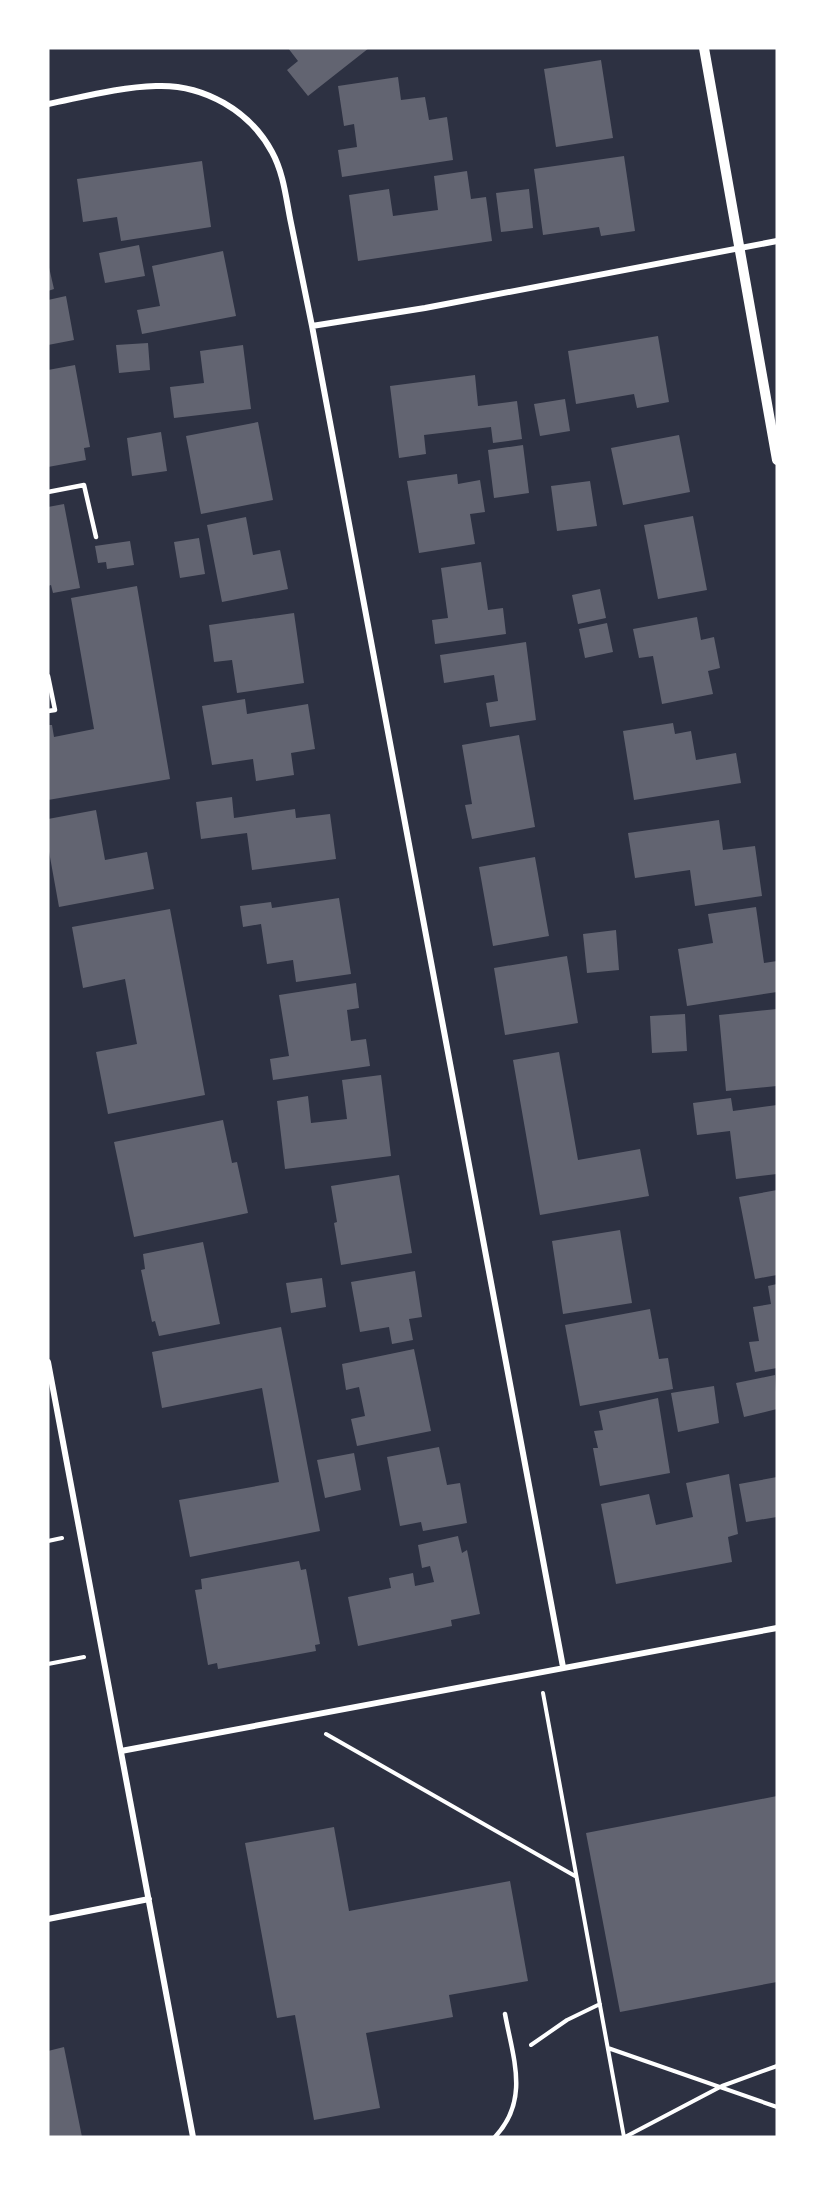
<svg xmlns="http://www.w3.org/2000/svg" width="825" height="2185" viewBox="0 0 825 2185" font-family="Ubuntu,sans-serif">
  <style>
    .building { fill: #626471 }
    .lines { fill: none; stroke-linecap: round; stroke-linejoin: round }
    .path { stroke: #fff; stroke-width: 4 }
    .service { stroke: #fff; stroke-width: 4.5 }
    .minor { stroke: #fff; stroke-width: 6 }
    .tertiary { stroke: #fff; stroke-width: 10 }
  </style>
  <rect width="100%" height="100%" fill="#2d3142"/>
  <path class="building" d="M 288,48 L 369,48 L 308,96 L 287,70 L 298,61 Z
    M 601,60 L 613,138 L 556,147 L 544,69 Z
    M 398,77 L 401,100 L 425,97 L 429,120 L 447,117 L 453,160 L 342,177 L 338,150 L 357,147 L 354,124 L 344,126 L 338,86 Z
    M 624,156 L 635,231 L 601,236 L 599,227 L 543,235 L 534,169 Z
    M 202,161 L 211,227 L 121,241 L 117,217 L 83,222 L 77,179 Z
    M 467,171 L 471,199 L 486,197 L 492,241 L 358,261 L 349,195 L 389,189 L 393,216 L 438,210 L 434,176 Z
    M 529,189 L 533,228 L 501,232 L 496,193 Z
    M 139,245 L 145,276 L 105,283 L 99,253 Z
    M 223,251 L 236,316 L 142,334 L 137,310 L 160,306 L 152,266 Z
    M 48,263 L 54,289 L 48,291 Z
    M 66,296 L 74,340 L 48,345 L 48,300 Z
    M 658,336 L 669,402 L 637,408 L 634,394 L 576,404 L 568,351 Z
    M 148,343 L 150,370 L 119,373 L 116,345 Z
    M 243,345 L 251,409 L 174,418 L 170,387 L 204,383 L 200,351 Z
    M 75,365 L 90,447 L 84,448 L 86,460 L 48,467 L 48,370 Z
    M 475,375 L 478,406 L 517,401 L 522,439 L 493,443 L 491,427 L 424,435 L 426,454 L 399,458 L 390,386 Z
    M 565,399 L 570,431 L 540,436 L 534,404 Z
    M 258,422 L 273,500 L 201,514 L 186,436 Z
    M 161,432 L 167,471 L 132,476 L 127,438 Z
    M 679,435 L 690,492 L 623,505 L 611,448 Z
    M 523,445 L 529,493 L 494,498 L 488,450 Z
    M 457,474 L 458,484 L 480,480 L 485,512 L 470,514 L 475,544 L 419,553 L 407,481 Z
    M 590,481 L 597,526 L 557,531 L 551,486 Z
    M 64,504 L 80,588 L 53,593 L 51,585 L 48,586 L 48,507 Z
    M 693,516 L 707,590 L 658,599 L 644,525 Z
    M 246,517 L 253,555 L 280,550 L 288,589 L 222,602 L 207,525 Z
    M 199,538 L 205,574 L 180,578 L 174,542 Z
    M 130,541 L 134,565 L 107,569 L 106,562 L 98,563 L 95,546 Z
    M 481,562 L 488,610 L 503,608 L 506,634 L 435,644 L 432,620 L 448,618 L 441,568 Z
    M 137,586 L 170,779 L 48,800 L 48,725 L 52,725 L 54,737 L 94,729 L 71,598 Z
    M 600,589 L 606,618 L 578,624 L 572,595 Z
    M 294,613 L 304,683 L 237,693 L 232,660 L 214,662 L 209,625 Z
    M 697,617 L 701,640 L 714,637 L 720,668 L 708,671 L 713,694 L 662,704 L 653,656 L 639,658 L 633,629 Z
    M 607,623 L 613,652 L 585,658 L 579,629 Z
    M 526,642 L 536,720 L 490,727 L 486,703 L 498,701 L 494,675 L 444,683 L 440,655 Z
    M 245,699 L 247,714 L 308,704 L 315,749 L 291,753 L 294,775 L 256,781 L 253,759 L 212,765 L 202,706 Z
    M 673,723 L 675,734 L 691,731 L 696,760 L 736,753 L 741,783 L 634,800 L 623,731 Z
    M 519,735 L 535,827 L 472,839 L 465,805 L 472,804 L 462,745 Z
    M 232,797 L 234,818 L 295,809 L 296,818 L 330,814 L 336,859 L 252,870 L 247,833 L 201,839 L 196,802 Z
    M 96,810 L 105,860 L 147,852 L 154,889 L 59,907 L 48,846 L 48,819 Z
    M 719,820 L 723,850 L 755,846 L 762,896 L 695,906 L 690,870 L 635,878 L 628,833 Z
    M 535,857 L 549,936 L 493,946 L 479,867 Z
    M 339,898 L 351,974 L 296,982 L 293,960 L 267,964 L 261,924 L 243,927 L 240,906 L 271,902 L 272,908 Z
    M 756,907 L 764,963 L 777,961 L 777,992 L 687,1006 L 678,949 L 713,943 L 708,914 Z
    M 170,909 L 205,1095 L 108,1114 L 96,1052 L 137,1044 L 125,979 L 83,988 L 72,927 Z
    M 616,930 L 619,970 L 587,973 L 583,934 Z
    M 567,956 L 578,1023 L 505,1035 L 494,968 Z
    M 356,983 L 359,1008 L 347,1010 L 351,1041 L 366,1039 L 370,1066 L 273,1080 L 270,1059 L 289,1056 L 279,995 Z
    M 777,1009 L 777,1086 L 726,1091 L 719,1015 Z
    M 685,1014 L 687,1051 L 652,1053 L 650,1016 Z
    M 559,1052 L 578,1160 L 640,1149 L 649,1196 L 540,1215 L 513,1060 Z
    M 381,1075 L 391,1156 L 285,1169 L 277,1101 L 308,1096 L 311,1123 L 347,1119 L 342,1080 Z
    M 731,1098 L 733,1111 L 777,1105 L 777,1174 L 736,1179 L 730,1131 L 697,1135 L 693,1103 Z
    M 223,1120 L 232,1163 L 237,1162 L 248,1213 L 134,1237 L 114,1142 Z
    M 399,1175 L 412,1253 L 341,1265 L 334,1223 L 337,1222 L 331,1186 Z
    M 777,1190 L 777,1275 L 755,1279 L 739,1197 Z
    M 620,1230 L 632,1303 L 563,1314 L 552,1241 Z
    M 203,1242 L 220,1324 L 159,1336 L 155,1321 L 152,1322 L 141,1270 L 145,1269 L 143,1254 Z
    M 415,1271 L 422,1317 L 409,1319 L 413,1340 L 392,1344 L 389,1327 L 360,1332 L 351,1282 Z
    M 322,1278 L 326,1307 L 291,1313 L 286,1283 Z
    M 777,1284 L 777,1368 L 755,1372 L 749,1342 L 759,1341 L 753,1307 L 771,1304 L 768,1286 Z
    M 650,1309 L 659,1359 L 668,1358 L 673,1389 L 580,1406 L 565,1325 Z
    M 281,1327 L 320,1531 L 190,1557 L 179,1500 L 279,1482 L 262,1388 L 162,1408 L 152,1352 Z
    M 414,1349 L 431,1431 L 357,1446 L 351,1419 L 365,1416 L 359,1387 L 346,1390 L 342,1364 Z
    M 775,1375 L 777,1409 L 744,1417 L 736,1383 Z
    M 714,1386 L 719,1423 L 678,1432 L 671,1393 Z
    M 658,1398 L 670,1473 L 600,1486 L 593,1448 L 598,1448 L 594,1431 L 603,1430 L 599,1411 Z
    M 439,1447 L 447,1485 L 460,1483 L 467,1523 L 423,1531 L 421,1522 L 400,1526 L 387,1457 Z
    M 354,1453 L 361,1490 L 325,1498 L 317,1460 Z
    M 729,1474 L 738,1534 L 728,1537 L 732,1562 L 616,1584 L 601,1504 L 649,1494 L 656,1525 L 693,1517 L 686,1483 Z
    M 777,1477 L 777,1517 L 746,1522 L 739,1484 Z
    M 458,1536 L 462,1553 L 467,1550 L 480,1614 L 451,1620 L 452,1626 L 358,1646 L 348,1597 L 391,1588 L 389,1578 L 413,1573 L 415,1586 L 434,1582 L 430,1566 L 422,1568 L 418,1545 Z
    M 299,1561 L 301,1570 L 306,1569 L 320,1644 L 315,1645 L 316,1651 L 218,1669 L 217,1663 L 208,1665 L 195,1590 L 202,1589 L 201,1579 Z
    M 777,1796 L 777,1982 L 620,2012 L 586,1833 Z
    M 334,1827 L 349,1911 L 510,1881 L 528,1981 L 449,1995 L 453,2017 L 366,2033 L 380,2108 L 314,2120 L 295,2015 L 277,2018 L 245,1843 Z
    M 64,2047 L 82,2137 L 48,2137 L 48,2051 Z"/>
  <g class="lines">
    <path class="path" d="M 48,1541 L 62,1538
      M 48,1664 L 84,1657
      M 543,1693 L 624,2137
      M 326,1734 L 575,1876
      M 531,2045 L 567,2020 L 600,2004
      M 608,2048 L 777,2107
      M 625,2137 L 722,2086 L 777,2066"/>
    <path class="service" d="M 48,492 L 84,485 L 96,537
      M 48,676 L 55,710 L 48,711
      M 495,2137 C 530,2100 513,2058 505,2014"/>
    <path class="minor" d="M 48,104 C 83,97 120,87 156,86 C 204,84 250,111 272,152 C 284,174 286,199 291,223 C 298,257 305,291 312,326 L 563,1667
      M 312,326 L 425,308 L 777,241
      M 48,1362 L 193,2137
      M 121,1751 L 777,1628
      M 48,1919 L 149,1899"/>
    <path class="tertiary" d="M 704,48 L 777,460"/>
  </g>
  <rect width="825" height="2185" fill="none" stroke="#ffffff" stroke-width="99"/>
</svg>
